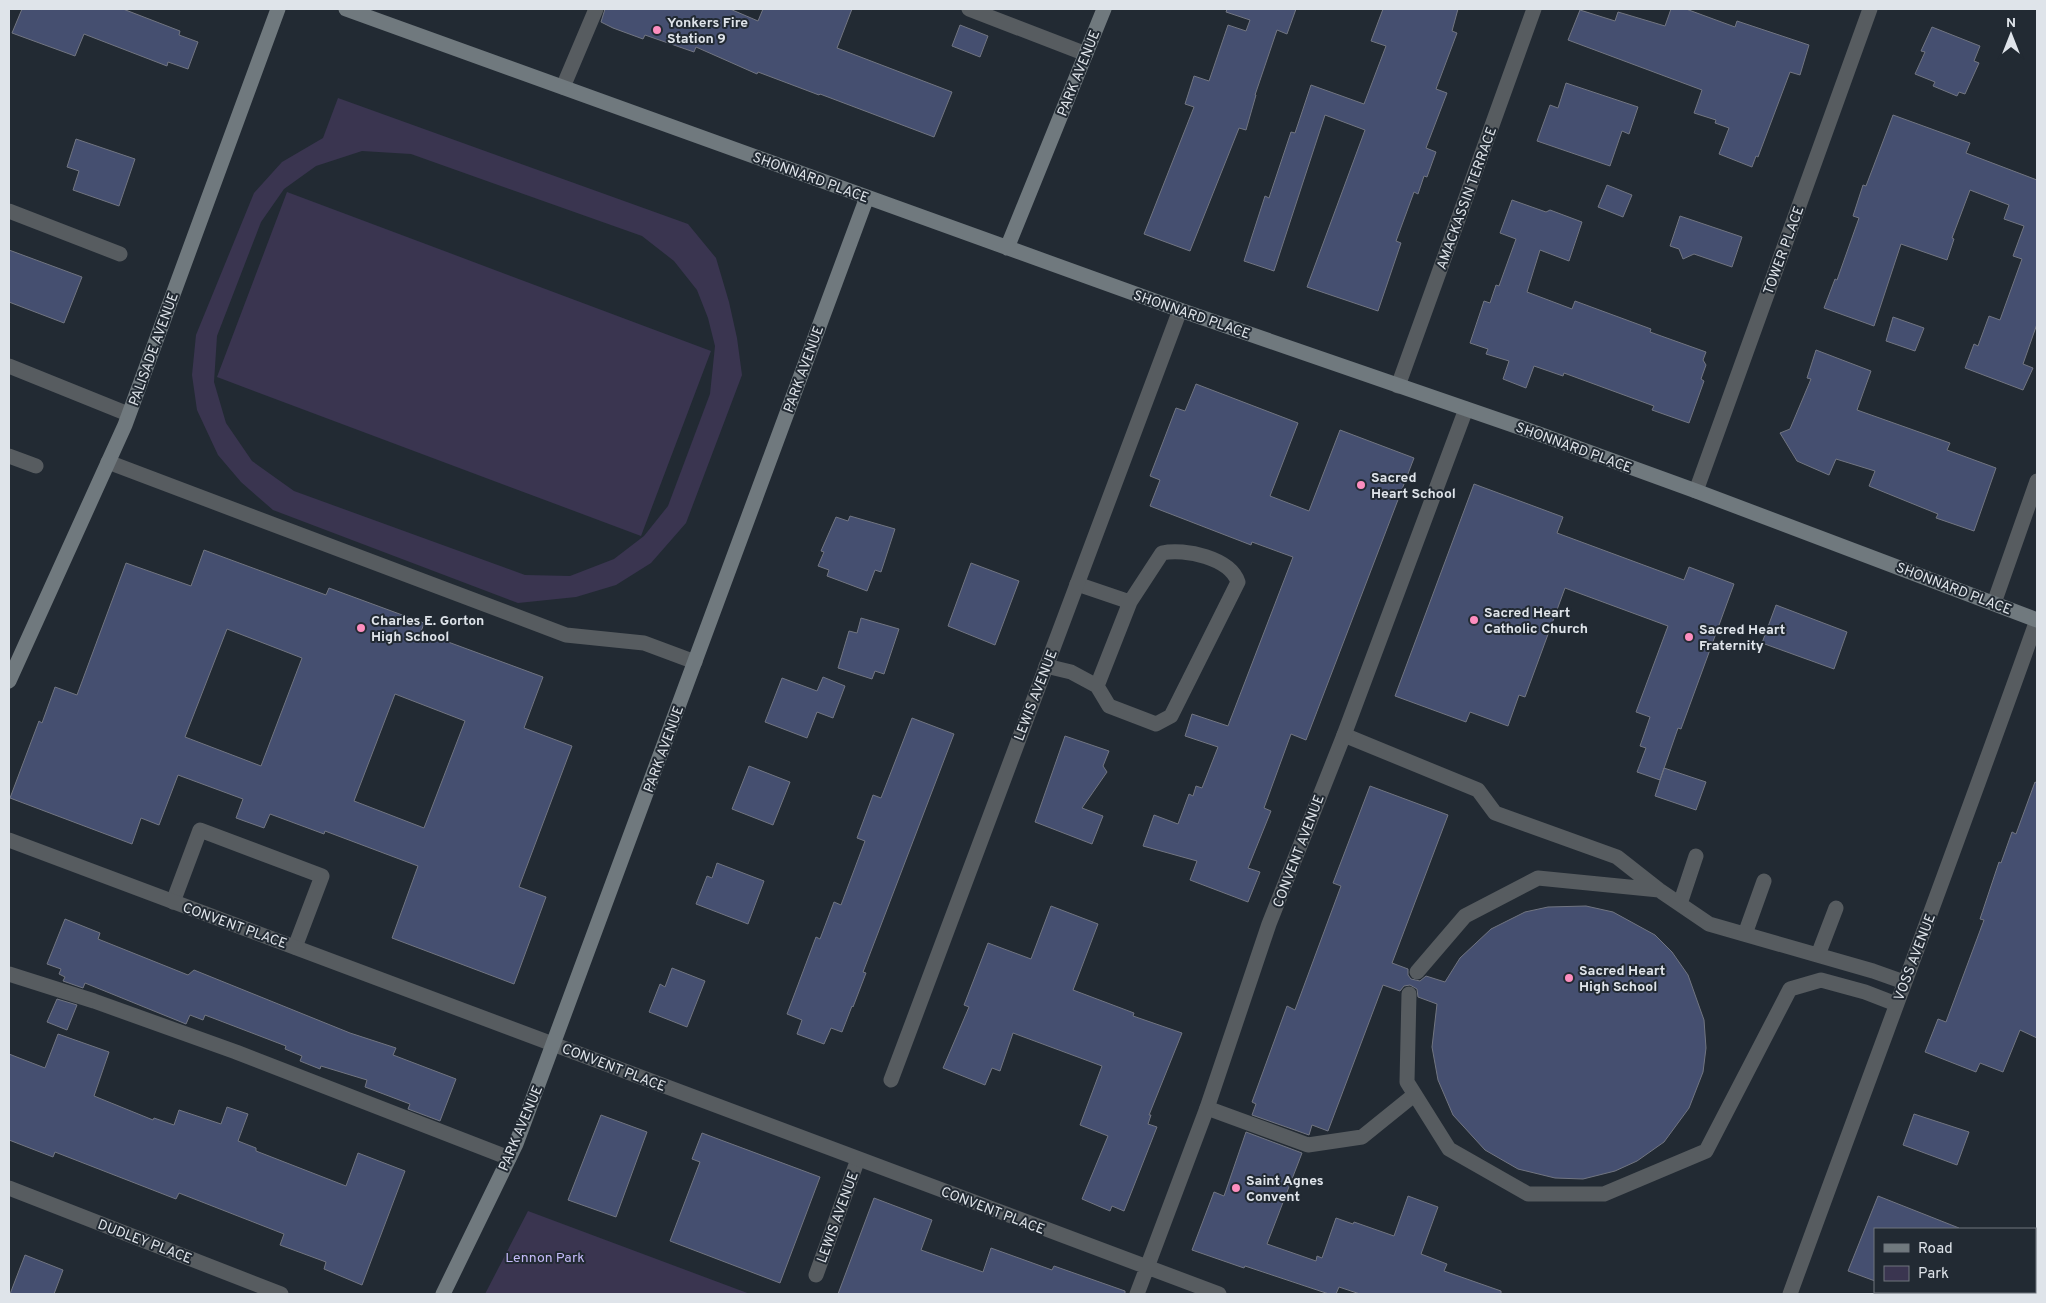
<svg xmlns="http://www.w3.org/2000/svg" width="2046" height="1303" viewBox="0 0 2046 1303" font-family="Overpass,sans-serif">
  <style>
    .green { fill: #3a3550; fill-rule: evenodd }
    .building { fill: #454f70; stroke: #717581; fill-rule: evenodd }
    .lines { fill: none; stroke-linecap: round; stroke-linejoin: round }
    .lane { stroke: #575c60; stroke-width: 15 }
    .street { stroke: #575c60; stroke-width: 15 }
    .secondary { stroke: #70797e; stroke-width: 15 }
    .poi-dot { fill: #fd8ebf; stroke: #222a33; stroke-width: 2 }
    .labels { text-anchor: middle; stroke-width: 4; stroke-linejoin: round; paint-order: stroke }
    .poi-label { font-size: 14px; font-weight: bold; fill: #dfe4ea; stroke: #222a33; text-anchor: start }
    .street-label { font-size: 14px; fill: #dfe4ea; stroke: #222a33 }
    .park-label { font-size: 14px; fill: #c4baf8; stroke: #222a33 }
  </style>
  <rect width="100%" height="100%" fill="#222a33"/>
  <path class="green" d="M 338,98 L 688,224 L 716,258 L 729,302 L 737,338 L 742,375 L 686,523 L 651,563 L 616,585 L 576,597 L 518,603 L 273,510 L 241,482 L 218,455 L 197,410 L 192,375 L 196,335 L 254,193 L 282,162 L 323,138 ZM 362,151 L 411,154 L 642,236 L 674,261 L 697,290 L 708,318 L 715,346 L 710,394 L 668,506 L 644,536 L 614,559 L 570,576 L 525,575 L 294,491 L 252,461 L 226,423 L 214,382 L 217,336 L 261,222 L 284,189 L 316,166 Z
    M 287,192 L 711,351 L 641,536 L 217,377 Z
    M 528,1211 L 750,1294 L 485,1294 Z"/>
  <path class="building" d="M 22,9 L 123,9 L 180,31 L 179,35 L 198,42 L 188,69 L 168,62 L 167,66 L 84,34 L 75,56 L 12,33 Z
    M 605,9 L 730,9 L 758,21 L 763,9 L 852,9 L 837,48 L 952,92 L 934,137 L 820,94 L 819,95 L 758,72 L 757,74 L 696,47 L 694,52 L 645,35 L 643,39 L 613,28 L 601,22 Z
    M 1227,9 L 1296,9 L 1287,34 L 1277,30 L 1255,95 L 1256,95 L 1246,130 L 1239,128 L 1190,251 L 1144,234 L 1194,107 L 1185,104 L 1194,76 L 1209,81 L 1228,25 L 1246,31 L 1250,20 L 1226,12 Z
    M 1383,9 L 1458,9 L 1452,31 L 1457,33 L 1436,89 L 1447,93 L 1426,148 L 1436,152 L 1427,177 L 1424,176 L 1418,194 L 1414,192 L 1396,241 L 1401,243 L 1378,311 L 1307,287 L 1365,130 L 1325,115 L 1274,271 L 1244,261 L 1265,196 L 1269,198 L 1291,132 L 1295,133 L 1311,85 L 1364,104 L 1386,46 L 1371,41 Z
    M 1671,9 L 1686,9 L 1735,27 L 1737,21 L 1809,45 L 1800,75 L 1790,72 L 1758,157 L 1756,156 L 1752,167 L 1719,154 L 1729,128 L 1715,123 L 1716,120 L 1694,113 L 1702,90 L 1568,40 L 1580,10 L 1615,21 L 1618,12 L 1665,26 Z
    M 960,25 L 988,36 L 980,57 L 952,46 Z
    M 1932,27 L 1980,46 L 1974,61 L 1979,63 L 1965,94 L 1959,92 L 1957,96 L 1933,86 L 1935,82 L 1915,74 L 1925,52 L 1921,51 Z
    M 1566,83 L 1638,107 L 1629,134 L 1622,131 L 1610,166 L 1537,141 L 1550,105 L 1558,108 Z
    M 1893,115 L 1970,143 L 1966,153 L 2037,180 L 2037,324 L 2023,364 L 2033,368 L 2023,390 L 1965,368 L 1974,344 L 1978,346 L 1989,316 L 2000,320 L 2022,259 L 2013,256 L 2024,226 L 2004,219 L 2009,205 L 1970,190 L 1952,238 L 1954,239 L 1947,260 L 1901,244 L 1874,326 L 1824,308 L 1835,279 L 1837,280 L 1859,218 L 1853,216 L 1863,185 L 1866,186 Z
    M 76,139 L 135,159 L 119,206 L 73,190 L 79,171 L 67,167 Z
    M 1607,185 L 1632,195 L 1623,217 L 1598,207 Z
    M 1512,200 L 1546,212 L 1550,210 L 1582,222 L 1569,261 L 1540,250 L 1527,292 L 1572,309 L 1575,301 L 1651,329 L 1650,332 L 1706,352 L 1703,360 L 1706,365 L 1701,379 L 1704,381 L 1689,423 L 1652,410 L 1654,406 L 1564,373 L 1563,376 L 1534,366 L 1526,388 L 1503,379 L 1509,361 L 1486,354 L 1488,349 L 1470,343 L 1484,301 L 1490,303 L 1496,285 L 1499,286 L 1516,239 L 1500,233 Z
    M 1680,216 L 1742,237 L 1732,267 L 1694,254 L 1683,259 L 1679,249 L 1670,246 Z
    M 9,250 L 82,277 L 64,323 L 9,302 Z
    M 1893,317 L 1924,328 L 1915,351 L 1886,341 Z
    M 1816,350 L 1871,371 L 1857,410 L 1950,443 L 1947,450 L 1996,468 L 1974,531 L 1936,518 L 1938,514 L 1869,486 L 1875,471 L 1836,459 L 1829,475 L 1797,461 L 1780,433 L 1790,429 L 1811,379 L 1807,378 Z
    M 1196,384 L 1298,423 L 1270,496 L 1309,511 L 1340,430 L 1414,458 L 1306,740 L 1291,734 L 1264,808 L 1271,811 L 1248,868 L 1260,872 L 1248,902 L 1190,880 L 1197,861 L 1143,846 L 1154,815 L 1178,824 L 1189,794 L 1193,796 L 1196,786 L 1202,788 L 1218,747 L 1185,736 L 1192,714 L 1228,726 L 1293,557 L 1252,542 L 1251,545 L 1150,506 L 1160,480 L 1150,476 L 1176,408 L 1185,411 Z
    M 1474,484 L 1563,517 L 1557,533 L 1684,580 L 1689,567 L 1734,584 L 1681,729 L 1678,728 L 1660,780 L 1637,772 L 1646,748 L 1640,746 L 1650,717 L 1636,712 L 1668,626 L 1565,588 L 1525,697 L 1519,695 L 1508,726 L 1470,712 L 1466,722 L 1395,696 Z
    M 850,516 L 895,529 L 881,572 L 875,570 L 867,591 L 827,576 L 829,570 L 818,566 L 824,552 L 821,551 L 836,517 L 848,521 Z
    M 204,550 L 326,595 L 329,588 L 424,623 L 421,632 L 543,677 L 524,728 L 572,746 L 519,887 L 546,897 L 514,984 L 392,938 L 418,866 L 325,831 L 324,834 L 270,814 L 264,828 L 236,818 L 243,799 L 178,775 L 159,825 L 141,818 L 132,844 L 10,798 L 39,721 L 42,723 L 55,687 L 77,695 L 126,563 L 191,586 ZM 227,629 L 302,658 L 261,766 L 185,737 ZM 395,694 L 465,721 L 424,828 L 354,801 Z
    M 971,563 L 1019,581 L 995,645 L 948,626 Z
    M 1776,605 L 1847,632 L 1834,669 L 1762,643 Z
    M 861,618 L 899,629 L 884,674 L 875,671 L 872,679 L 838,668 L 849,631 L 857,633 Z
    M 823,677 L 845,686 L 833,718 L 817,712 L 807,738 L 765,722 L 782,678 L 817,691 Z
    M 912,718 L 954,734 L 863,972 L 866,973 L 853,1007 L 852,1006 L 842,1032 L 831,1028 L 824,1044 L 797,1034 L 802,1020 L 787,1014 L 816,937 L 820,939 L 834,902 L 841,905 L 865,841 L 857,838 L 873,795 L 881,798 Z
    M 1065,736 L 1109,751 L 1103,766 L 1107,772 L 1082,808 L 1103,816 L 1092,844 L 1035,822 Z
    M 749,766 L 790,782 L 773,825 L 732,809 Z
    M 1664,768 L 1706,782 L 1696,810 L 1655,796 Z
    M 2035,782 L 2037,783 L 2037,1038 L 2020,1030 L 2003,1072 L 1980,1063 L 1976,1072 L 1925,1052 L 1938,1019 L 1946,1022 L 1984,920 L 1980,919 L 1999,862 L 2001,863 L 2012,832 L 2016,834 Z
    M 1370,786 L 1448,815 L 1392,963 L 1408,969 L 1408,975 L 1411,979 L 1420,981 L 1426,976 L 1445,982 L 1460,958 L 1491,929 L 1525,912 L 1548,907 L 1586,906 L 1613,912 L 1655,935 L 1672,952 L 1688,975 L 1704,1020 L 1706,1048 L 1703,1072 L 1689,1108 L 1664,1142 L 1637,1161 L 1615,1171 L 1583,1179 L 1555,1178 L 1518,1169 L 1485,1150 L 1453,1115 L 1438,1080 L 1432,1047 L 1437,1004 L 1418,997 L 1417,989 L 1410,985 L 1404,986 L 1400,991 L 1383,985 L 1328,1131 L 1312,1125 L 1309,1135 L 1252,1115 L 1256,1104 L 1252,1102 L 1287,1006 L 1295,1010 L 1341,886 L 1333,883 Z
    M 717,863 L 764,881 L 748,924 L 696,904 L 707,876 L 712,878 Z
    M 1051,906 L 1098,924 L 1073,990 L 1134,1013 L 1133,1016 L 1182,1033 L 1149,1115 L 1151,1115 L 1148,1124 L 1157,1127 L 1124,1211 L 1112,1206 L 1110,1211 L 1082,1199 L 1108,1136 L 1080,1125 L 1102,1066 L 1013,1033 L 1000,1071 L 992,1068 L 985,1085 L 943,1068 L 969,1007 L 964,1005 L 988,943 L 1031,959 Z
    M 65,919 L 100,933 L 98,939 L 188,975 L 194,970 L 350,1033 L 396,1048 L 393,1055 L 456,1079 L 440,1121 L 408,1109 L 410,1104 L 365,1087 L 367,1080 L 321,1066 L 320,1069 L 300,1061 L 302,1056 L 285,1049 L 286,1046 L 205,1015 L 203,1020 L 190,1015 L 186,1024 L 85,983 L 83,988 L 63,981 L 65,977 L 59,974 L 61,969 L 47,964 Z
    M 672,968 L 705,981 L 687,1027 L 649,1012 L 660,984 L 665,987 Z
    M 57,999 L 77,1005 L 67,1030 L 47,1022 Z
    M 58,1034 L 109,1052 L 94,1096 L 153,1120 L 154,1118 L 174,1125 L 179,1110 L 221,1124 L 227,1107 L 248,1114 L 238,1141 L 256,1148 L 256,1151 L 346,1186 L 358,1153 L 405,1171 L 362,1285 L 324,1269 L 326,1262 L 280,1245 L 284,1234 L 179,1193 L 176,1199 L 55,1152 L 53,1157 L 9,1140 L 9,1054 L 45,1068 Z
    M 1914,1114 L 1969,1132 L 1957,1165 L 1903,1145 Z
    M 601,1115 L 647,1132 L 616,1217 L 568,1200 Z
    M 1246,1132 L 1302,1153 L 1267,1244 L 1316,1261 L 1317,1256 L 1322,1258 L 1336,1218 L 1353,1224 L 1354,1222 L 1394,1236 L 1408,1196 L 1438,1207 L 1421,1254 L 1447,1264 L 1444,1271 L 1501,1291 L 1501,1294 L 1360,1294 L 1339,1287 L 1336,1294 L 1329,1294 L 1245,1266 L 1244,1268 L 1192,1250 L 1214,1192 L 1224,1196 Z
    M 702,1133 L 820,1177 L 780,1283 L 670,1241 L 700,1162 L 692,1159 Z
    M 1878,1196 L 1959,1228 L 1958,1229 L 1875,1229 L 1875,1281 L 1848,1271 Z
    M 874,1198 L 932,1220 L 921,1250 L 983,1272 L 991,1248 L 1052,1270 L 1054,1266 L 1125,1291 L 1125,1294 L 838,1294 Z
    M 25,1255 L 63,1270 L 54,1294 L 10,1294 Z"/>
  <g class="lines">
    <path class="lane" d="M 969,9 L 1086,54
      M 563,87 L 596,9
      M 9,211 L 120,254
      M 9,366 L 128,414
      M 9,456 L 36,466
      M 108,462 L 566,635 L 644,643 L 695,662
      M 1077,584 L 1130,602
      M 1046,666 L 1071,672 L 1097,686 L 1109,706 L 1156,724 L 1171,716 L 1238,582 C 1230,558 1185,548 1162,553 L 1130,602 L 1097,686
      M 1344,735 L 1478,790 L 1495,813 L 1617,857 L 1659,890 L 1709,924 L 1873,971 L 1904,982
      M 173,902 L 200,830 L 322,876 L 295,947
      M 1680,904 L 1696,856
      M 1745,934 L 1764,881
      M 1818,955 L 1836,908
      M 1417,972 L 1465,916 L 1538,878 L 1659,890
      M 9,974 L 94,1001 L 236,1052 L 509,1158
      M 1409,994 L 1407,1082 L 1449,1149 L 1528,1194 L 1604,1194 L 1706,1151 L 1790,989 L 1821,980 L 1865,992 L 1896,1004
      M 1207,1108 L 1308,1145 L 1362,1137 L 1414,1095
      M 816,1275 L 858,1159"/>
    <path class="street" d="M 1398,386 L 1534,9
      M 1696,491 L 1870,9
      M 1994,603 L 2037,481
      M 9,840 L 1219,1294
      M 891,1080 L 1180,310
      M 9,1188 L 281,1294
      M 1137,1294 L 1207,1108 L 1269,924 L 1344,735 L 1466,409
      M 1790,1294 C 1872,1069 1957,845 2037,620"/>
    <path class="secondary" d="M 346,9 L 1180,310 L 1542,435 L 1696,491 L 2037,620
      M 1007,248 L 1104,9
      M 9,681 L 125,425 L 278,9
      M 443,1294 L 516,1144 L 867,197"/>
  </g>
  <g class="poi-dot">
    <circle cx="657" cy="30" r="5"/>
    <circle cx="1361" cy="485" r="5"/>
    <circle cx="1474" cy="620" r="5"/>
    <circle cx="361" cy="628" r="5"/>
    <circle cx="1689" cy="637" r="5"/>
    <circle cx="1569" cy="978" r="5"/>
    <circle cx="1236" cy="1188" r="5"/>
  </g>
  <g class="labels">
    <g class="poi-label">
      <text x="667" y="27">Yonkers Fire<tspan x="667" dy="16">Station 9</tspan></text>
      <text x="1371" y="482">Sacred<tspan x="1371" dy="16">Heart School</tspan></text>
      <text x="1484" y="617">Sacred Heart<tspan x="1484" dy="16">Catholic Church</tspan></text>
      <text x="371" y="625">Charles E. Gorton<tspan x="371" dy="16">High School</tspan></text>
      <text x="1699" y="634">Sacred Heart<tspan x="1699" dy="16">Fraternity</tspan></text>
      <text x="1579" y="975">Sacred Heart<tspan x="1579" dy="16">High School</tspan></text>
      <text x="1246" y="1185">Saint Agnes<tspan x="1246" dy="16">Convent</tspan></text>
    </g>
    <g class="street-label">
      <text transform="translate(1078 73) rotate(-68)" y="5">PARK AVENUE</text>
      <text transform="translate(811 177) rotate(20)" y="5">SHONNARD PLACE</text>
      <text transform="translate(1466 198) rotate(-70)" y="5">AMACKASSIN TERRACE</text>
      <text transform="translate(1783 250) rotate(-70)" y="5">TOWER PLACE</text>
      <text transform="translate(1192 314) rotate(19)" y="5">SHONNARD PLACE</text>
      <text transform="translate(153 349) rotate(-70)" y="5">PALISADE AVENUE</text>
      <text transform="translate(803 369) rotate(-70)" y="5">PARK AVENUE</text>
      <text transform="translate(1574 447) rotate(20)" y="5">SHONNARD PLACE</text>
      <text transform="translate(1954 588) rotate(21)" y="5">SHONNARD PLACE</text>
      <text transform="translate(1035 695) rotate(-69)" y="5">LEWIS AVENUE</text>
      <text transform="translate(663 749) rotate(-70)" y="5">PARK AVENUE</text>
      <text transform="translate(1298 851) rotate(-69)" y="5">CONVENT AVENUE</text>
      <text transform="translate(235 925) rotate(20)" y="5">CONVENT PLACE</text>
      <text transform="translate(1914 957) rotate(-69)" y="5">VOSS AVENUE</text>
      <text transform="translate(614 1067) rotate(21)" y="5">CONVENT PLACE</text>
      <text transform="translate(520 1128) rotate(-67)" y="5">PARK AVENUE</text>
      <text transform="translate(993 1210) rotate(21)" y="5">CONVENT PLACE</text>
      <text transform="translate(837 1217) rotate(-70)" y="5">LEWIS AVENUE</text>
      <text transform="translate(145 1241) rotate(21)" y="5">DUDLEY PLACE</text>
    </g>
    <g class="park-label">
      <text x="545" y="1262">Lennon Park</text>
    </g>
  </g>
  <rect width="2046" height="1303" fill="none" stroke="#dfe4ea" stroke-width="20"/>
  <rect x="1874" y="1228" width="162" height="65" fill="#222a33" stroke="#6e747c"/>
  <rect x="1884" y="1244" width="25" height="8" fill="#70797e" stroke="#6e747c"/>
  <text x="1918" y="1253" font-size="15" fill="#dfe4ea">Road</text>
  <rect x="1884" y="1266" width="25" height="15" fill="#3a3550" stroke="#6e747c"/>
  <text x="1918" y="1278" font-size="15" fill="#dfe4ea">Park</text>
  <g transform="translate(2011 35)" stroke="#222a33" stroke-width="4" paint-order="stroke">
  <path d="M0-4L9 19L0 12L-9 19Z" fill="#dfe4ea"/>
  <text y="-8" font-size="14" font-weight="bold" text-anchor="middle" fill="#dfe4ea">N</text>
  </g>
</svg>
